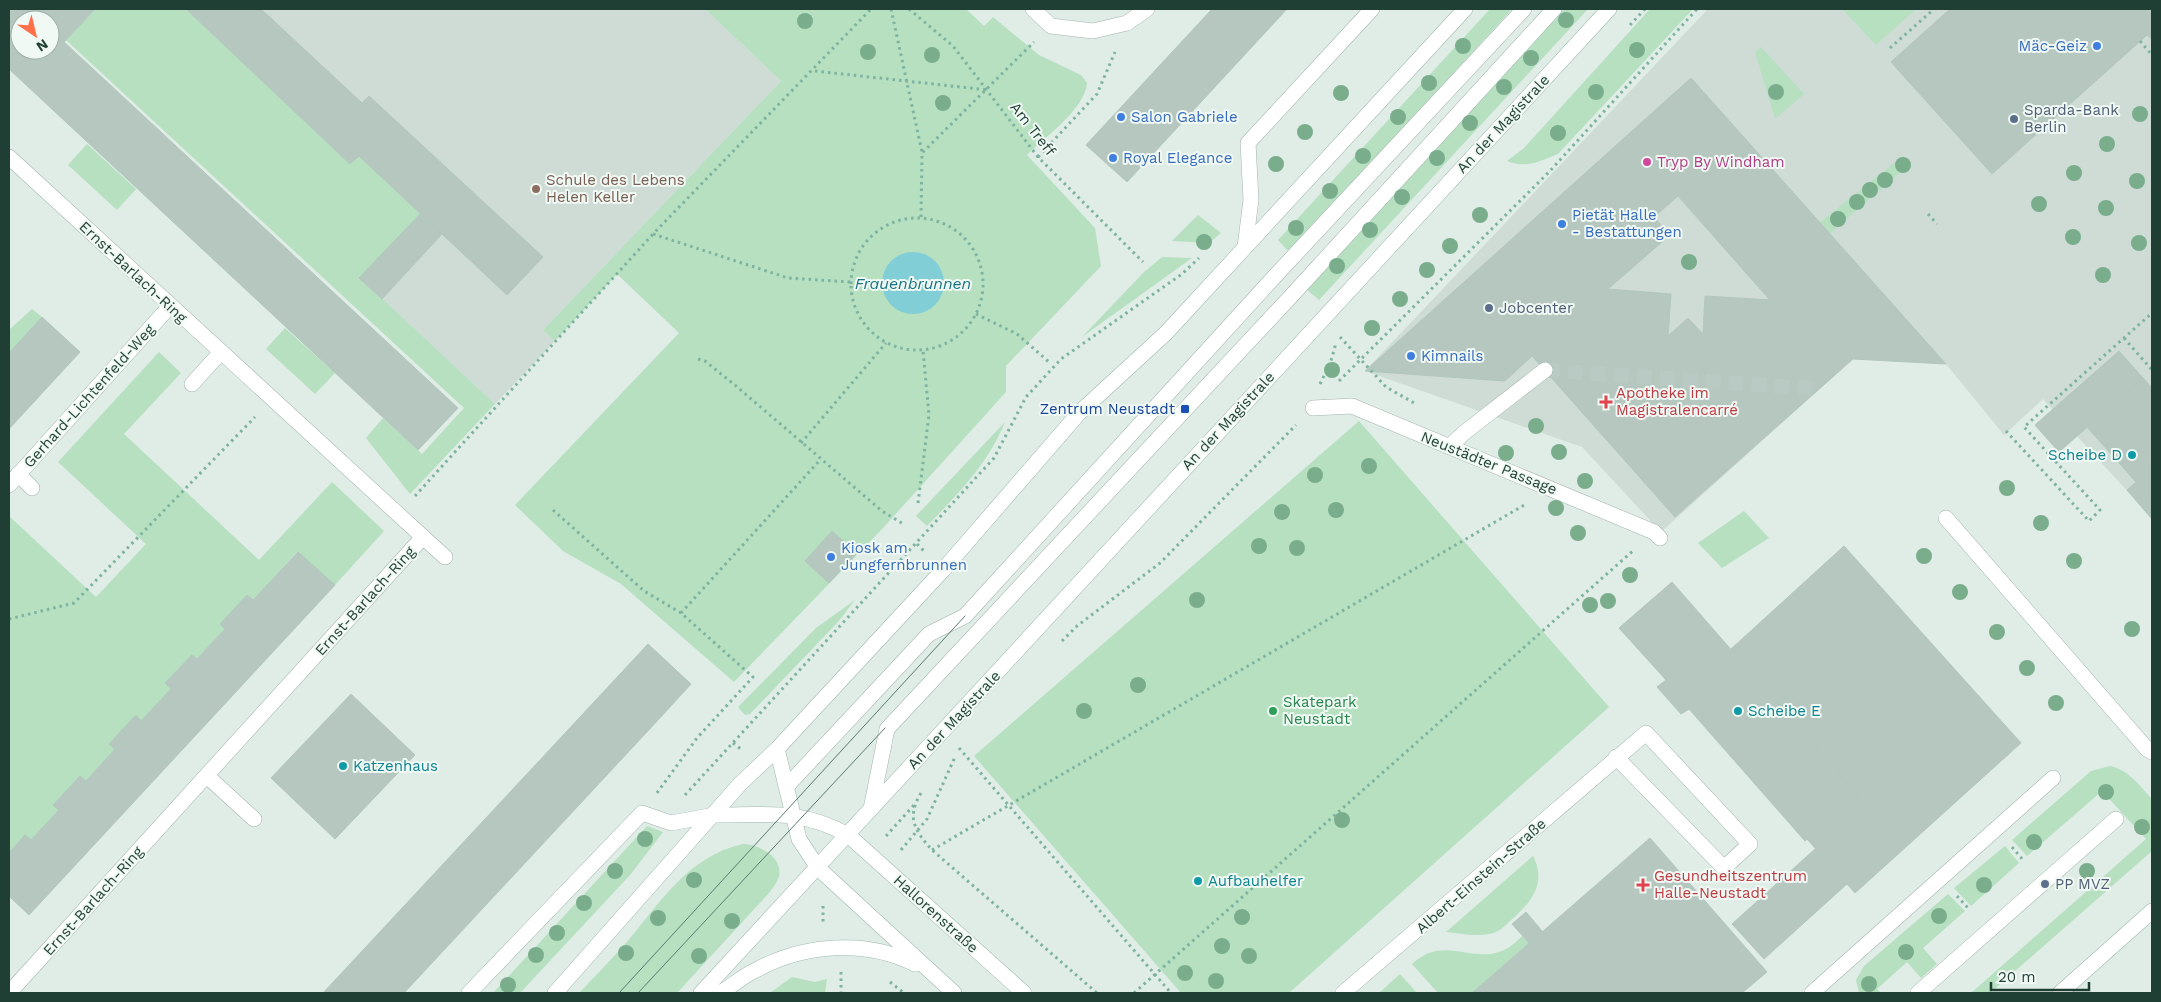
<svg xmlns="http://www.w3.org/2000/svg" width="2161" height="1002" viewBox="0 0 2161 1002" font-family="'Work Sans',sans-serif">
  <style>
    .built { fill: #cedcd5 }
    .green { fill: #b6e0c0 }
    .water { fill: #82ced7 }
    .building { fill: #b5c7bf; stroke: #b2c7bd; fill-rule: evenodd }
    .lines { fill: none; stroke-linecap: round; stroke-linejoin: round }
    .street-tunnel { stroke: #b9c9c3; stroke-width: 15; stroke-dasharray: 15 8; stroke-linecap: butt }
    .lane-casing { stroke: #a2b5ad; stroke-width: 16 }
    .street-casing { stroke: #a2b5ad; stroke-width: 16 }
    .secondary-casing { stroke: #9db9ae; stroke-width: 16 }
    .path { stroke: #7db3a0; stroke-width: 3; stroke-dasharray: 2.5 4; stroke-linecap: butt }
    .lane { stroke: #fff; stroke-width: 15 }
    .street { stroke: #fff; stroke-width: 15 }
    .secondary { stroke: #fff; stroke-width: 15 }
    .tram { stroke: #597a70; stroke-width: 1 }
    .tree { fill: #79ad8c }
    .shop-dot { fill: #3f7fe0; stroke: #f1f9f4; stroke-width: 2 }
    .service-dot { fill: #5c6f8a; stroke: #f1f9f4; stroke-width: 2 }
    .hotel-dot { fill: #d1479c; stroke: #f1f9f4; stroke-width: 2 }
    .education-dot { fill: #8d6e63; stroke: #f1f9f4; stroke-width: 2 }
    .health-dot { fill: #e0444e; stroke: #f1f9f4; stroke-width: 2 }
    .transit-dot { fill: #1a4fb4; stroke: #f1f9f4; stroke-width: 2 }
    .culture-dot { fill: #0f9aa8; stroke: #f1f9f4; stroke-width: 2 }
    .leisure-dot { fill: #2e9e5b; stroke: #f1f9f4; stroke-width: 2 }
    .labels { text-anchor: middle; stroke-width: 4; stroke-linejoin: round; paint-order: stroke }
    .shop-label { font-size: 15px; fill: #366cbe; stroke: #f1f9f4; text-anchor: start }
    .service-label { font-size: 15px; fill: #4e5e75; stroke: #f1f9f4; text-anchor: start }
    .street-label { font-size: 15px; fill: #1f3f35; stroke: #f1f9f4 }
    .hotel-label { font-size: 15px; fill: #b23c85; stroke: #f1f9f4; text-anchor: start }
    .education-label { font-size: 15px; fill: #785e54; stroke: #f1f9f4; text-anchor: start }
    .health-label { font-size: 15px; fill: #be3a42; stroke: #f1f9f4; text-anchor: start }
    .transit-label { font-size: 15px; fill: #164399; stroke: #f1f9f4; text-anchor: end }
    .culture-label { font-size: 15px; fill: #0d838f; stroke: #f1f9f4; text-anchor: start }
    .leisure-label { font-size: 15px; fill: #27864d; stroke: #f1f9f4; text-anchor: start }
    .water-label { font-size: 16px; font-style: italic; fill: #137380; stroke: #f1f9f4 }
  </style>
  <rect width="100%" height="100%" fill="#e0ece6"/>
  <path class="built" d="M 187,9 L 705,9 L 781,81 L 543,330 L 555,341 L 495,404 L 359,278 L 419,214 L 359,156 L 350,164 Z
    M 1708,9 L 2152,9 L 2152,518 L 2043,399 L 2004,435 L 1946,364 L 1853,359 L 1661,532 L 1582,447 L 1365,371 Z"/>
  <path class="green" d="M 95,9 L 186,9 L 350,164 L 359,156 L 420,214 L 360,278 L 495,404 L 410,494 L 366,438 L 383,418 L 422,454 L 464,408 L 66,40 Z
    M 705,9 L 966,9 L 984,26 L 993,17 L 1039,55 L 1081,75 L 1087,83 C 1085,109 1045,137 1027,155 L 1095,228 L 1101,266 L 1006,366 L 1006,392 L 884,527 L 734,682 L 621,584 L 563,551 L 515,505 L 679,333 L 617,274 L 555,341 L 543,330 L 781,81 Z
    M 1490,9 L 1512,9 L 1289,252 L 1278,240 Z
    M 1564,9 L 1588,9 L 1319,300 L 1306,289 Z
    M 1650,9 L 1693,9 L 1558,154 C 1540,161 1526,169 1507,161 L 1524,148 Z
    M 1842,9 L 1916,9 L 1876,45 Z
    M 1761,47 L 1804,94 L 1775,119 L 1755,52 Z
    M 87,144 L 136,189 L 117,210 L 68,165 Z
    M 1903,156 L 1911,163 L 1829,234 L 1819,223 Z
    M 1198,215 L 1221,233 L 1209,243 L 1172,241 Z
    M 1162,257 L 1192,258 L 1082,337 L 1144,272 Z
    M 32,309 L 42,317 L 9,353 L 9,330 Z
    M 285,328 L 335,373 L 315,394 L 266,349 Z
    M 159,352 L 181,373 L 124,434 L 259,560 L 332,482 L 384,531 L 335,585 L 297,552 L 253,600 L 247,595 L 220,624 L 225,629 L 197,659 L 192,655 L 165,683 L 171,689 L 141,721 L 136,715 L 110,743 L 115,749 L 86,781 L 80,776 L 54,804 L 59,810 L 31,840 L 25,835 L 9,853 L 9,516 L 96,597 L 146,544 L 58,462 Z
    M 1359,421 L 1609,707 L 1289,993 L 1181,993 L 974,756 Z
    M 1005,422 C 988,464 958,494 927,526 L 916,516 Z
    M 1744,511 L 1769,538 L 1722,568 L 1698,543 Z
    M 855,600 L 838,622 L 750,714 L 745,715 L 738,707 L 816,628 Z
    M 2110,766 C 2129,770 2140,786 2152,799 L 2152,851 L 1990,993 L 1971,993 L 2146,839 L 2102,791 L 2027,856 L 2012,840 L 2091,771 Z
    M 647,826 L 663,832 L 631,874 L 520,993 L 493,993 Z
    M 743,844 C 759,844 786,858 778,879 C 776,884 772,889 769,893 L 677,993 L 579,993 C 595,976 611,960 626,943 C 660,903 688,856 743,844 Z
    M 2005,846 L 2019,863 L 1971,906 L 1954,888 Z
    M 1533,856 C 1547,883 1531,903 1511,920 C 1505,926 1498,933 1489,934 C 1475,937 1459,933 1446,932 Z
    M 1948,894 L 1965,911 L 1923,948 L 1937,964 L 1921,978 L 1907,962 L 1877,989 L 1881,993 L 1859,993 L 1856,980 L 1864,966 Z
    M 1522,936 L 1529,943 L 1472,993 L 1438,993 L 1412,964 C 1445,934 1471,965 1504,950 C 1511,947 1517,941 1522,936 Z
    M 1400,974 L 1417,993 L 1379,993 Z
    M 792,977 L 815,982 L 827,979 L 825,993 L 770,993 Z"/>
  <path class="water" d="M882 283a31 31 0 1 1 62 0a31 31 0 1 1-62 0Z"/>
  <path class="building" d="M 9,9 L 29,9 L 41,20 L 20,20 L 20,50 L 50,50 L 50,29 L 458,408 L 418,450 L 9,69 Z
    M 29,9 L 95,9 L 64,42 L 50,29 L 50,20 L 41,20 Z
    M 186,9 L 261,9 L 362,103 L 369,96 L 543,257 L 507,295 L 359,156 L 350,164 Z
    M 1212,9 L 1287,9 L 1127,182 L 1086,145 Z
    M 1950,9 L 2152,9 L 2152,40 L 2147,35 L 1992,174 L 1891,62 Z
    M 1691,78 L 1946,364 L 1853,359 L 1675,517 L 1532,356 L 1505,381 L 1365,371 ZM 1678,196 L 1770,300 L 1705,296 L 1703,334 L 1688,318 L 1668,336 L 1671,294 L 1608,289 L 1670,235 L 1654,217 Z
    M 420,214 L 442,234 L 382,299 L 359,278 Z
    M 42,317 L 80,352 L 9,429 L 9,353 Z
    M 2119,351 L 2143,378 L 2059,452 L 2035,425 Z
    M 2143,378 L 2152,388 L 2151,518 L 2127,490 L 2136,482 L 2087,427 Z
    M 832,531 L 857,553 L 829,583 L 805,561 Z
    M 1844,546 L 2021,743 L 1855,893 L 1807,839 L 1815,832 L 1822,842 L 1851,817 L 1843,808 L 1858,795 L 1731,649 Z
    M 298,552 L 335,585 L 29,915 L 9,896 L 9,853 L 25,835 L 31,840 L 59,810 L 53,805 L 80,776 L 86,781 L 115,749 L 109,744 L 136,715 L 141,721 L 171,689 L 165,683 L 192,655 L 197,659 L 225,629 L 220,624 L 247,595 L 253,600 Z
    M 1672,582 L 1858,795 L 1843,808 L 1851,817 L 1822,842 L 1815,832 L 1805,841 L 1689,709 L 1681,714 L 1657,687 L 1666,680 L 1619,628 Z
    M 648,644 L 691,684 L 659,719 L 404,993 L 323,993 Z
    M 351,694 L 415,755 L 335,839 L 271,778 Z
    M 1650,838 L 1767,972 L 1742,993 L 1472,993 Z
    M 1815,849 L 1847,884 L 1764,959 L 1732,924 Z
    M 1526,912 L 1542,931 L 1529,943 L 1512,924 Z"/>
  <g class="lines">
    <path class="street-tunnel" d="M 1545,370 L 1819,389"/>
    <defs>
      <path id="lane" d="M 1245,247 L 1251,200 L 1248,143 L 1372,9
        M 192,384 L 221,352
        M 18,474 L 32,488
        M 1946,518 L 2147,749 L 2152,752
        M 423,537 L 445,557
        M 207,776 L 254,819
        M 787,786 L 929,634 L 965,616 L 1276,275 L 1524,9
        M 871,809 L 887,729 L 1294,293 L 1554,9
        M 469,993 L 642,813 L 671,823 L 715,815
        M 1343,993 L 1646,733 L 1750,844 L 1724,868 L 1616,757
        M 1918,993 L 2116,819"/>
      <path id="street" d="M 1033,9 L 1051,26 L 1093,31 L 1127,23 L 1147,9
        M 9,157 L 423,537 L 9,993
        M 1313,408 L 1352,406 L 1654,532 L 1660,538
        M 1450,446 L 1465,432 L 1545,370
        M 9,485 L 170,306
        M 1812,993 L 2053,778"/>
      <path id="secondary" d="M 777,749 L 799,839 L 818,868 L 954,993
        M 715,815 C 766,815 802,809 848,835 L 1024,993
        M 555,993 L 740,784 L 777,749 L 943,570 L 1079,413 L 1166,333 L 1465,9
        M 701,993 L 1609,9
        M 720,993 C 732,986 743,976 756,970 C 804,944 866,939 915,964
        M 2060,993 L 2152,911"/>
    </defs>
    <use href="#lane" class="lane-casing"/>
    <use href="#street" class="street-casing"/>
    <use href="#secondary" class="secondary-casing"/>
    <path class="path" d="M 891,9 L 922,152
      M 909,9 L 953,46 L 1038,157 L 1143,262
      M 1630,25 L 1645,9
      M 2140,41 L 2152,55
      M 1890,48 L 1934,9
      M 815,71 L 988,90
      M 1038,157 L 1097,94 L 1115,52
      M 1928,214 L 1937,224
      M 921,217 L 922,153 L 1034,42
      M851 284a66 66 0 1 1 132 0a66 66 0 1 1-132 0Z
      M 850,282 L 788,278 L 653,234 L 871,9
      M 976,314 L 1017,334 L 1049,362
      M 1340,337 L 1386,387 L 1416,404
      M 2124,338 L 2152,370
      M 698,359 L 705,361 L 736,386 L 882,511 L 905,525
      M 1339,381 L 1550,171 L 1697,9
      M 1320,384 L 1330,364 L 1336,343
      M 2006,431 L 2089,521 L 2100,510 L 2024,427 L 2152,313
      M 801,443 L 886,343
      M 415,496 L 653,234
      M 918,503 L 929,415 L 923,350
      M 553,510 L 644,591 L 681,613 L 753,677 L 697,738 L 657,793
      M 917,544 L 926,553
      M 681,613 L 820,460
      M 9,619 L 74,603 L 255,417
      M 1062,641 L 1077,626 L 1160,563 L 1296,425
      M 733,743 L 742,750
      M 959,748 L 1171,993
      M 921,793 C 906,818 915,831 932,850 L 1097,993
      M 685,795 L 994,458 L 1026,397 L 1061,359 L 1182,274 L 1199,258
      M 886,836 L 914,805
      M 2012,847 L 2023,860
      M 901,850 L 927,819 L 955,757
      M 932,850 L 1526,504
      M 1957,896 L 1968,908
      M 823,906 L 823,924
      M 841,972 L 841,993
      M 890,982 L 904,993
      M 1134,993 L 1635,549"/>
    <use href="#lane" class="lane"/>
    <use href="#street" class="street"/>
    <use href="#secondary" class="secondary"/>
    <path class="tram" d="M 619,993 L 965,616
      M 638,993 L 885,728"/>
  </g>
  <g class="tree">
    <circle cx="1566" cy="20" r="8"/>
    <circle cx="805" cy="21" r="8"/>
    <circle cx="1463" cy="46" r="8"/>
    <circle cx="1637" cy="50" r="8"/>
    <circle cx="868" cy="52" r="8"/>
    <circle cx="932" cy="55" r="8"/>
    <circle cx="1531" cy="58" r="8"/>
    <circle cx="1429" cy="83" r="8"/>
    <circle cx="1504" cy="87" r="8"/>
    <circle cx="1596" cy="92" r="8"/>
    <circle cx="1776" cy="92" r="8"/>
    <circle cx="1341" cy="93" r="8"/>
    <circle cx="943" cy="103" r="8"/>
    <circle cx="2140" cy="114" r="8"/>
    <circle cx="1398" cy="117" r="8"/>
    <circle cx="1470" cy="123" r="8"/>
    <circle cx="1305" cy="132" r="8"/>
    <circle cx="1558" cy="133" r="8"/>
    <circle cx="2107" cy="144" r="8"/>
    <circle cx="1363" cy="156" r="8"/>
    <circle cx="1437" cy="158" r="8"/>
    <circle cx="1276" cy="164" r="8"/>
    <circle cx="1903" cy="165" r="8"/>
    <circle cx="2074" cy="173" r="8"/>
    <circle cx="1885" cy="180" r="8"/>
    <circle cx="2137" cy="181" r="8"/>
    <circle cx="1870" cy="190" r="8"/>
    <circle cx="1330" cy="191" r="8"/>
    <circle cx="1402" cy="197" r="8"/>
    <circle cx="1857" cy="202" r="8"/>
    <circle cx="2039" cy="204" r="8"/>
    <circle cx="2106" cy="208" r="8"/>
    <circle cx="1480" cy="215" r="8"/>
    <circle cx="1838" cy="219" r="8"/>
    <circle cx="1296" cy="228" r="8"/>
    <circle cx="1370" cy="230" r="8"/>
    <circle cx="2073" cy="237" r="8"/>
    <circle cx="1204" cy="242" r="8"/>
    <circle cx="2139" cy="243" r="8"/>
    <circle cx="1450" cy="246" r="8"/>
    <circle cx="1689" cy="262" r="8"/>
    <circle cx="1337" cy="266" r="8"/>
    <circle cx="1427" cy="270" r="8"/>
    <circle cx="2103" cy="275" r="8"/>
    <circle cx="1400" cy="299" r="8"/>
    <circle cx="1372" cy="328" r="8"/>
    <circle cx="1332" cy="370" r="8"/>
    <circle cx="1536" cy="426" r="8"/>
    <circle cx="1559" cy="452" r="8"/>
    <circle cx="1506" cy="453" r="8"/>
    <circle cx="1369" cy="466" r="8"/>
    <circle cx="1315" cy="475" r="8"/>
    <circle cx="1585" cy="481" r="8"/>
    <circle cx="2007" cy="488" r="8"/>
    <circle cx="1556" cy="508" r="8"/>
    <circle cx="1336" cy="510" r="8"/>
    <circle cx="1282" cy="512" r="8"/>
    <circle cx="2041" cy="523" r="8"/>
    <circle cx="1578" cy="533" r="8"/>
    <circle cx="1259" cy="546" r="8"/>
    <circle cx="1297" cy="548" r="8"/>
    <circle cx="1924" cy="556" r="8"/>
    <circle cx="2074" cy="561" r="8"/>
    <circle cx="1630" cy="575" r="8"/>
    <circle cx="1960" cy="592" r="8"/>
    <circle cx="1197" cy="600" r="8"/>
    <circle cx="1608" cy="601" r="8"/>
    <circle cx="1590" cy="605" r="8"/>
    <circle cx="2132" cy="629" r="8"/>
    <circle cx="1997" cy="632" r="8"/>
    <circle cx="2027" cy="668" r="8"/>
    <circle cx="1138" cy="685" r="8"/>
    <circle cx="2056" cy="703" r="8"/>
    <circle cx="1084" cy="711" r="8"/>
    <circle cx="2106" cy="792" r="8"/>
    <circle cx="1342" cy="820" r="8"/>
    <circle cx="2142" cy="827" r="8"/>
    <circle cx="645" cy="839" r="8"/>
    <circle cx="2034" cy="842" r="8"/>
    <circle cx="615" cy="871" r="8"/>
    <circle cx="2087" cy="871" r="8"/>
    <circle cx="694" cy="880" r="8"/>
    <circle cx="1984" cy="885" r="8"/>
    <circle cx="584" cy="903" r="8"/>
    <circle cx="1939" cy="916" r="8"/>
    <circle cx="1242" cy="917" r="8"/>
    <circle cx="658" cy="918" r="8"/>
    <circle cx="732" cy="921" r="8"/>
    <circle cx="557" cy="933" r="8"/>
    <circle cx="1222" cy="946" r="8"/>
    <circle cx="1906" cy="952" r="8"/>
    <circle cx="626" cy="953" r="8"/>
    <circle cx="536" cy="955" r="8"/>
    <circle cx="699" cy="956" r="8"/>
    <circle cx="1249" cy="956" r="8"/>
    <circle cx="1185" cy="973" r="8"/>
    <circle cx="1216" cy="981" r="8"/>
    <circle cx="1869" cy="984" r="8"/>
    <circle cx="508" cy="985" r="8"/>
  </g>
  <g class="shop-dot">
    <circle cx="2097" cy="46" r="5"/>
    <circle cx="1121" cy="117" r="5"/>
    <circle cx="1113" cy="158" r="5"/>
    <circle cx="1562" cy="224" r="5"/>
    <circle cx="1411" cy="356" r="5"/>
    <circle cx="831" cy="557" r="5"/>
  </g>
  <g class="service-dot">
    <circle cx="2014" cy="119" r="5"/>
    <circle cx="1489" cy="308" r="5"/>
    <circle cx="2045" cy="884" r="5"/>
  </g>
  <circle class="hotel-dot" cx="1647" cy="162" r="5"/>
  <circle class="education-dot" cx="536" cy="189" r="5"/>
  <g class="health-dot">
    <path d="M1603.5 394.5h5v5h5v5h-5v5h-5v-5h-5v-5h5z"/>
    <path d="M1640.5 877.5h5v5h5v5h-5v5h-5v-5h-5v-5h5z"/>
  </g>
  <rect class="transit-dot" x="1180" y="404" width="10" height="10" rx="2.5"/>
  <g class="culture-dot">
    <circle cx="2132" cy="455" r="5"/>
    <circle cx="1738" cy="711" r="5"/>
    <circle cx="343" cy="766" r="5"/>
    <circle cx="1198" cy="881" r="5"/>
  </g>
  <circle class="leisure-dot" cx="1273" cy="711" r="5"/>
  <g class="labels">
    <g class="shop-label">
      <text x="2087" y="51" text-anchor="end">Mäc-Geiz</text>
      <text x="1131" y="122">Salon Gabriele</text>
      <text x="1123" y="163">Royal Elegance</text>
      <text x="1572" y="220">Pietät Halle<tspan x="1572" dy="17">- Bestattungen</tspan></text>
      <text x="1421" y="361">Kimnails</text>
      <text x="841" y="553">Kiosk am<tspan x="841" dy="17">Jungfernbrunnen</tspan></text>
    </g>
    <g class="service-label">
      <text x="2024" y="115">Sparda-Bank<tspan x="2024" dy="17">Berlin</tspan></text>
      <text x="1499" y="313">Jobcenter</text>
      <text x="2055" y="889">PP MVZ</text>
    </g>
    <g class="street-label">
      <text transform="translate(1503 124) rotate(-47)" y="5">An der Magistrale</text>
      <text transform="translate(1033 129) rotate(52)" y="5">Am Treff</text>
      <text transform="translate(133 272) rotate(43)" y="5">Ernst-Barlach-Ring</text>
      <text transform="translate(89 396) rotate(-48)" y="5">Gerhard-Lichtenfeld-Weg</text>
      <text transform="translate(1228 421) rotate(-47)" y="5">An der Magistrale</text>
      <text transform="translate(1489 463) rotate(22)" y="5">Neustädter Passage</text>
      <text transform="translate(365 601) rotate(-48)" y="5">Ernst-Barlach-Ring</text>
      <text transform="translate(954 720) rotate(-47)" y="5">An der Magistrale</text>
      <text transform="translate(1481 876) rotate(-41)" y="5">Albert-Einstein-Straße</text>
      <text transform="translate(93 901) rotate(-48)" y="5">Ernst-Barlach-Ring</text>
      <text transform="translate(936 914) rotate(42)" y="5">Hallorenstraße</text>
    </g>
    <g class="hotel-label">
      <text x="1657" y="167">Tryp By Windham</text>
    </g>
    <g class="education-label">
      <text x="546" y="185">Schule des Lebens<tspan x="546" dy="17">Helen Keller</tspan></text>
    </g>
    <g class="health-label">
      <text x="1616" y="398">Apotheke im<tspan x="1616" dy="17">Magistralencarré</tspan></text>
      <text x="1654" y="881">Gesundheitszentrum<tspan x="1654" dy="17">Halle-Neustadt</tspan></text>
    </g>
    <g class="transit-label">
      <text x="1175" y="414">Zentrum Neustadt</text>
    </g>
    <g class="culture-label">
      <text x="2122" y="460" text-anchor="end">Scheibe D</text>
      <text x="1748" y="716">Scheibe E</text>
      <text x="353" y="771">Katzenhaus</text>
      <text x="1208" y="886">Aufbauhelfer</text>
    </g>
    <g class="leisure-label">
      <text x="1283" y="707">Skatepark<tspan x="1283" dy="17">Neustadt</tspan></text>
    </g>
    <g class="water-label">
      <text x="913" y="289">Frauenbrunnen</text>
    </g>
  </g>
  <rect width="2161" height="1002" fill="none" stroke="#1f3f35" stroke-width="20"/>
  <g transform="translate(35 35) rotate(145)"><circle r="24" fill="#f1f9f4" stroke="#9dafa8"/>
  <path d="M0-4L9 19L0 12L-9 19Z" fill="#ff704b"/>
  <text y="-8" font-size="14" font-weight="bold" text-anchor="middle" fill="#1f3f35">N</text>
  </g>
  <path d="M1991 982v8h98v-8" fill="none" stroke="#1f3f35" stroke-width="2.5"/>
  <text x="1998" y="982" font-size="15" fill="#1f3f35" stroke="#f1f9f4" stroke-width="4" paint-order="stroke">20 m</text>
</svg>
